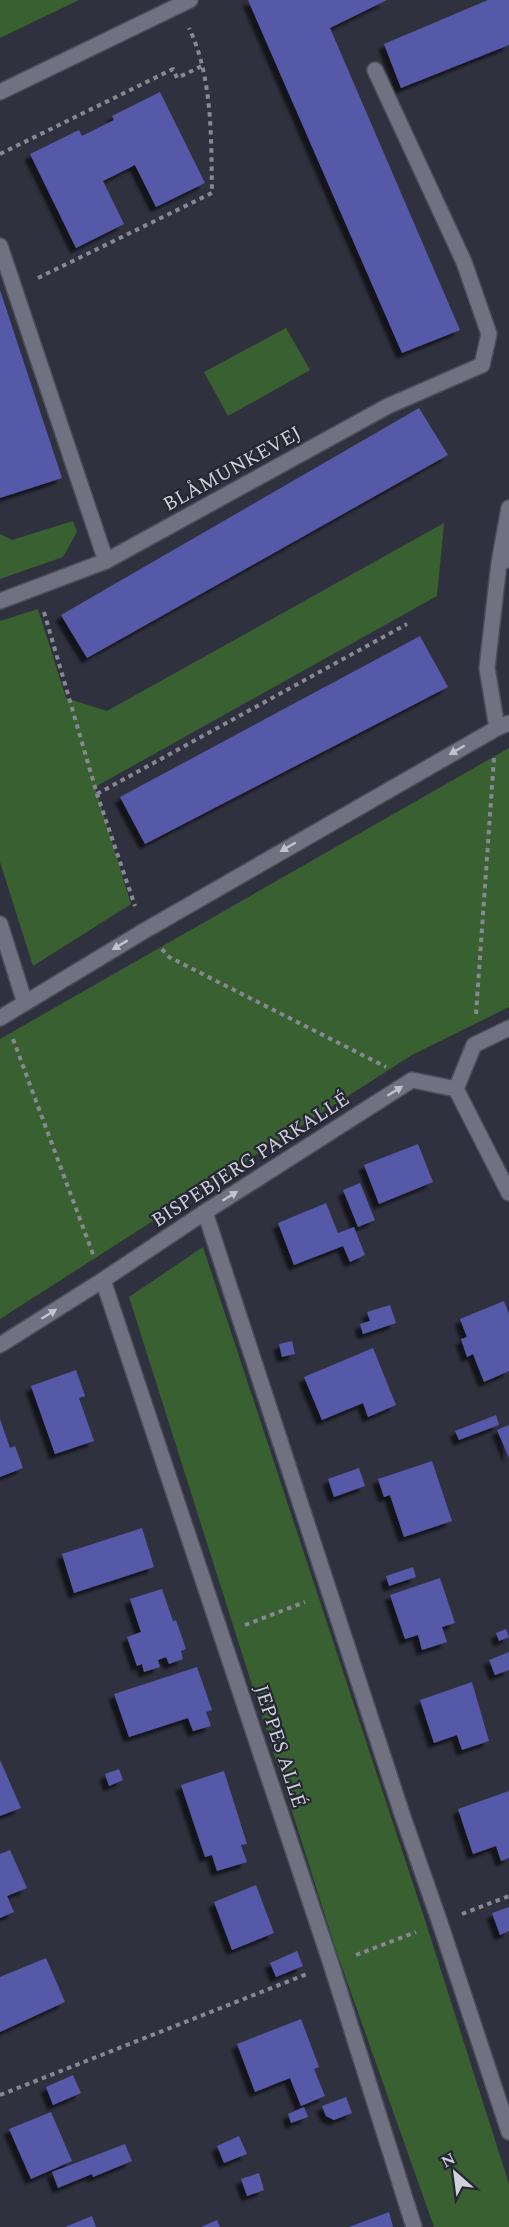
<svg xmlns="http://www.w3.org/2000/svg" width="509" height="2227" viewBox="0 0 509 2227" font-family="Spectral,serif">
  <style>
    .green { fill: #396031 }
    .building { fill: #5658a8; filter: url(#shadow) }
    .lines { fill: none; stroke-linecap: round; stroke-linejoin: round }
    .lane-casing { stroke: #4c4d58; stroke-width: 18 }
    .street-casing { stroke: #4c4d58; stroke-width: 18 }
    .path { stroke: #878893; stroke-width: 4; stroke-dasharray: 4.5 4.5; stroke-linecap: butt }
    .lane { stroke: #707281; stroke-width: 15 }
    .street { stroke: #707281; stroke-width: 15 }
    .oneway { fill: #c2c3cd }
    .labels { text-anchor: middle; stroke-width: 4.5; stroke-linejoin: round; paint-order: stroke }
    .street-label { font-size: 20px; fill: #d0d1da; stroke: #262734 }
  </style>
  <defs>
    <filter id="shadow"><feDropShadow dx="-5.5" dy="5.5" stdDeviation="1.5" flood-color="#0009"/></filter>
  </defs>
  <rect width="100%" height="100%" fill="#30313f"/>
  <path class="green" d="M 0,0 L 79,0 L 0,38 Z
    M 286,328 L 310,370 L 228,416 L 204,372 Z
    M 73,521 L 77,532 L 63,557 L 0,579 L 0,534 L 12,540 Z
    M 444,523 L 437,596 L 95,787 L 131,904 L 33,966 L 0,862 L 0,621 L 38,609 L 66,698 L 107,711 Z
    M 509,748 L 509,1007 L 412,1055 L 0,1319 L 0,1039 Z
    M 203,1247 L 423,1914 L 509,2184 L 509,2227 L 434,2227 L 336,1950 L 129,1297 Z"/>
  <path class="building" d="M 248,0 L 387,0 L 330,28 L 460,330 L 402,353 Z
    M 488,0 L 509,0 L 509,45 L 401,88 L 384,44 Z
    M 160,92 L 205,183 L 156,207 L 135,165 L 103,181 L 124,224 L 76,248 L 30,154 L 79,130 L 82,136 L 114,120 L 112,116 Z
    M 0,290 L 62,478 L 0,498 Z
    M 419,408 L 448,455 L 87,658 L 61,615 Z
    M 420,636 L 448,687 L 145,844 L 120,797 Z
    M 418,1144 L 433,1182 L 379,1204 L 364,1165 Z
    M 360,1183 L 375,1220 L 358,1227 L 343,1190 Z
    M 326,1203 L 338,1233 L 354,1227 L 365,1255 L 350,1262 L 343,1246 L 294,1265 L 278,1223 Z
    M 504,1301 L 509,1314 L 509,1371 L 484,1382 L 473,1354 L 467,1357 L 461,1339 L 467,1337 L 460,1319 Z
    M 390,1305 L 396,1323 L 363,1334 L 360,1324 L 370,1321 L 367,1312 Z
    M 292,1341 L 295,1354 L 282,1357 L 279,1344 Z
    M 373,1348 L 396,1405 L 368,1417 L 363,1403 L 322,1420 L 304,1377 Z
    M 76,1370 L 85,1396 L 79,1398 L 94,1441 L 55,1454 L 31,1386 Z
    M 496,1415 L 499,1425 L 459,1440 L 455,1431 Z
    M 0,1419 L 10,1448 L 15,1446 L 23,1468 L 0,1477 Z
    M 509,1425 L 509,1458 L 497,1430 Z
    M 432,1461 L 452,1521 L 404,1537 L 390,1495 L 384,1497 L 378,1479 Z
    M 359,1468 L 365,1486 L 334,1497 L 328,1479 Z
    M 142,1528 L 154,1567 L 74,1593 L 62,1554 Z
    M 413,1567 L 416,1577 L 389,1586 L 386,1576 Z
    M 440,1578 L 455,1623 L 442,1627 L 447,1642 L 422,1650 L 418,1635 L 405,1639 L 390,1595 Z
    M 162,1589 L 173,1621 L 176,1620 L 186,1649 L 181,1651 L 183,1659 L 169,1664 L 166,1657 L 158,1660 L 160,1667 L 144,1672 L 142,1664 L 137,1666 L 127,1637 L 141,1632 L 130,1599 Z
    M 506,1629 L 509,1637 L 499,1641 L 496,1633 Z
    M 509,1652 L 509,1670 L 495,1675 L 489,1660 Z
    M 197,1667 L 212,1710 L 206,1712 L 211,1726 L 193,1731 L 188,1718 L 129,1737 L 114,1694 Z
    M 472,1682 L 489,1741 L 462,1750 L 457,1735 L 434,1743 L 420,1700 Z
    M 0,1760 L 21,1808 L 0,1816 Z
    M 119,1769 L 123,1780 L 109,1786 L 105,1774 Z
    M 224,1771 L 247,1844 L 241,1845 L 247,1862 L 217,1871 L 212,1855 L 205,1857 L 181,1785 Z
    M 509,1791 L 509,1858 L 501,1861 L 496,1846 L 473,1854 L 458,1809 Z
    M 10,1850 L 27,1888 L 7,1896 L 14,1912 L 0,1918 L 0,1854 Z
    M 256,1885 L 274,1933 L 232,1950 L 214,1902 Z
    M 509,1907 L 509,1931 L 500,1935 L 492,1913 Z
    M 297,1951 L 303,1966 L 276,1977 L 270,1963 Z
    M 46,1958 L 65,2002 L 0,2032 L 0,1977 Z
    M 301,2019 L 319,2067 L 314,2069 L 325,2096 L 301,2106 L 290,2078 L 255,2092 L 237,2044 Z
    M 73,2075 L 81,2093 L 53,2105 L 46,2087 Z
    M 346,2097 L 352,2113 L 334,2120 L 326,2116 L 322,2106 Z
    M 304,2107 L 308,2117 L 291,2123 L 288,2114 Z
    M 51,2112 L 72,2161 L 31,2179 L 9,2129 Z
    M 239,2136 L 247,2154 L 224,2163 L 217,2146 Z
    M 125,2144 L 132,2161 L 93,2177 L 92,2174 L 58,2188 L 52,2172 Z
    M 259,2173 L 264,2190 L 247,2196 L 241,2179 Z
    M 389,2212 L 393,2227 L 349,2227 Z
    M 92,2216 L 96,2227 L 65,2227 Z
    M 217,2220 L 220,2227 L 201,2227 Z"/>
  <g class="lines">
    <defs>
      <path id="lane" d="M 375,70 L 464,262 L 489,334 L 482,365
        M 0,246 L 106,561
        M 509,508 L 499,563 L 509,559
        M 497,728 L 487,668 L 499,563"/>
      <path id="street" d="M 0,92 L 190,0
        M 0,601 L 106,561 L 388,406 L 482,365
        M 0,924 L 25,1003
        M 0,1018 L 144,931 L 497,728 L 509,723
        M 456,1089 L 509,1193
        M 456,1089 L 474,1045 L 509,1028
        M 205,1212 L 402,1814 L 440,1923 L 509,2132
        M 103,1280 L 331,1964 L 414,2227
        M 0,1345 L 103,1280 L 205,1212 L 412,1080 L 456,1089"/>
    </defs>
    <use href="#lane" class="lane-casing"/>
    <use href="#street" class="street-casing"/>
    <path class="path" d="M 0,154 L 173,69 L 177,78 L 202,66
      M 38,278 L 212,193 C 211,139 213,78 189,28
      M 44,612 L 97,794 L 135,906
      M 97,794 L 407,624
      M 162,949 L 169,957 L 386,1067
      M 476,1014 L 494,758
      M 13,1039 L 94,1257
      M 245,1625 L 305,1602
      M 462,1914 L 509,1896
      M 356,1955 L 416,1932
      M 0,2095 L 307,1974"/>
    <use href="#lane" class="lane"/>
    <use href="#street" class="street"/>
  </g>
  <defs><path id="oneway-solid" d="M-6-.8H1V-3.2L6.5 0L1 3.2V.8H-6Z" transform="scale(1.5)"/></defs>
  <g class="oneway">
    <use href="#oneway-solid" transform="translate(457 750) rotate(150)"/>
    <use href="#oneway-solid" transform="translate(288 847) rotate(150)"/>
    <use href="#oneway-solid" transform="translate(120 945) rotate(149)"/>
    <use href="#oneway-solid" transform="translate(395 1091) rotate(-32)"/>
    <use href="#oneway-solid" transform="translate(230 1196) rotate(-32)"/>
    <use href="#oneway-solid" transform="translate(49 1314) rotate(-32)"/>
  </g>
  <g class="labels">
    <g class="street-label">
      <text transform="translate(232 468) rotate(-29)" y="7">BLÅMUNKEVEJ</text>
      <text transform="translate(250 1159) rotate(-33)" y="7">BISPEBJERG PARKALLÉ</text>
      <text transform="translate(281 1746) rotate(72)" y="7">JEPPES ALLÉ</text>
    </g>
  </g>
  <g transform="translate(455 2173) rotate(332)" stroke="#262734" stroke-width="4.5" paint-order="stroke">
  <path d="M0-4.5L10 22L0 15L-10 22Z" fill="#d0d1da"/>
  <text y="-9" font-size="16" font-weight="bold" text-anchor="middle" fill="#d0d1da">N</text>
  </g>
</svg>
